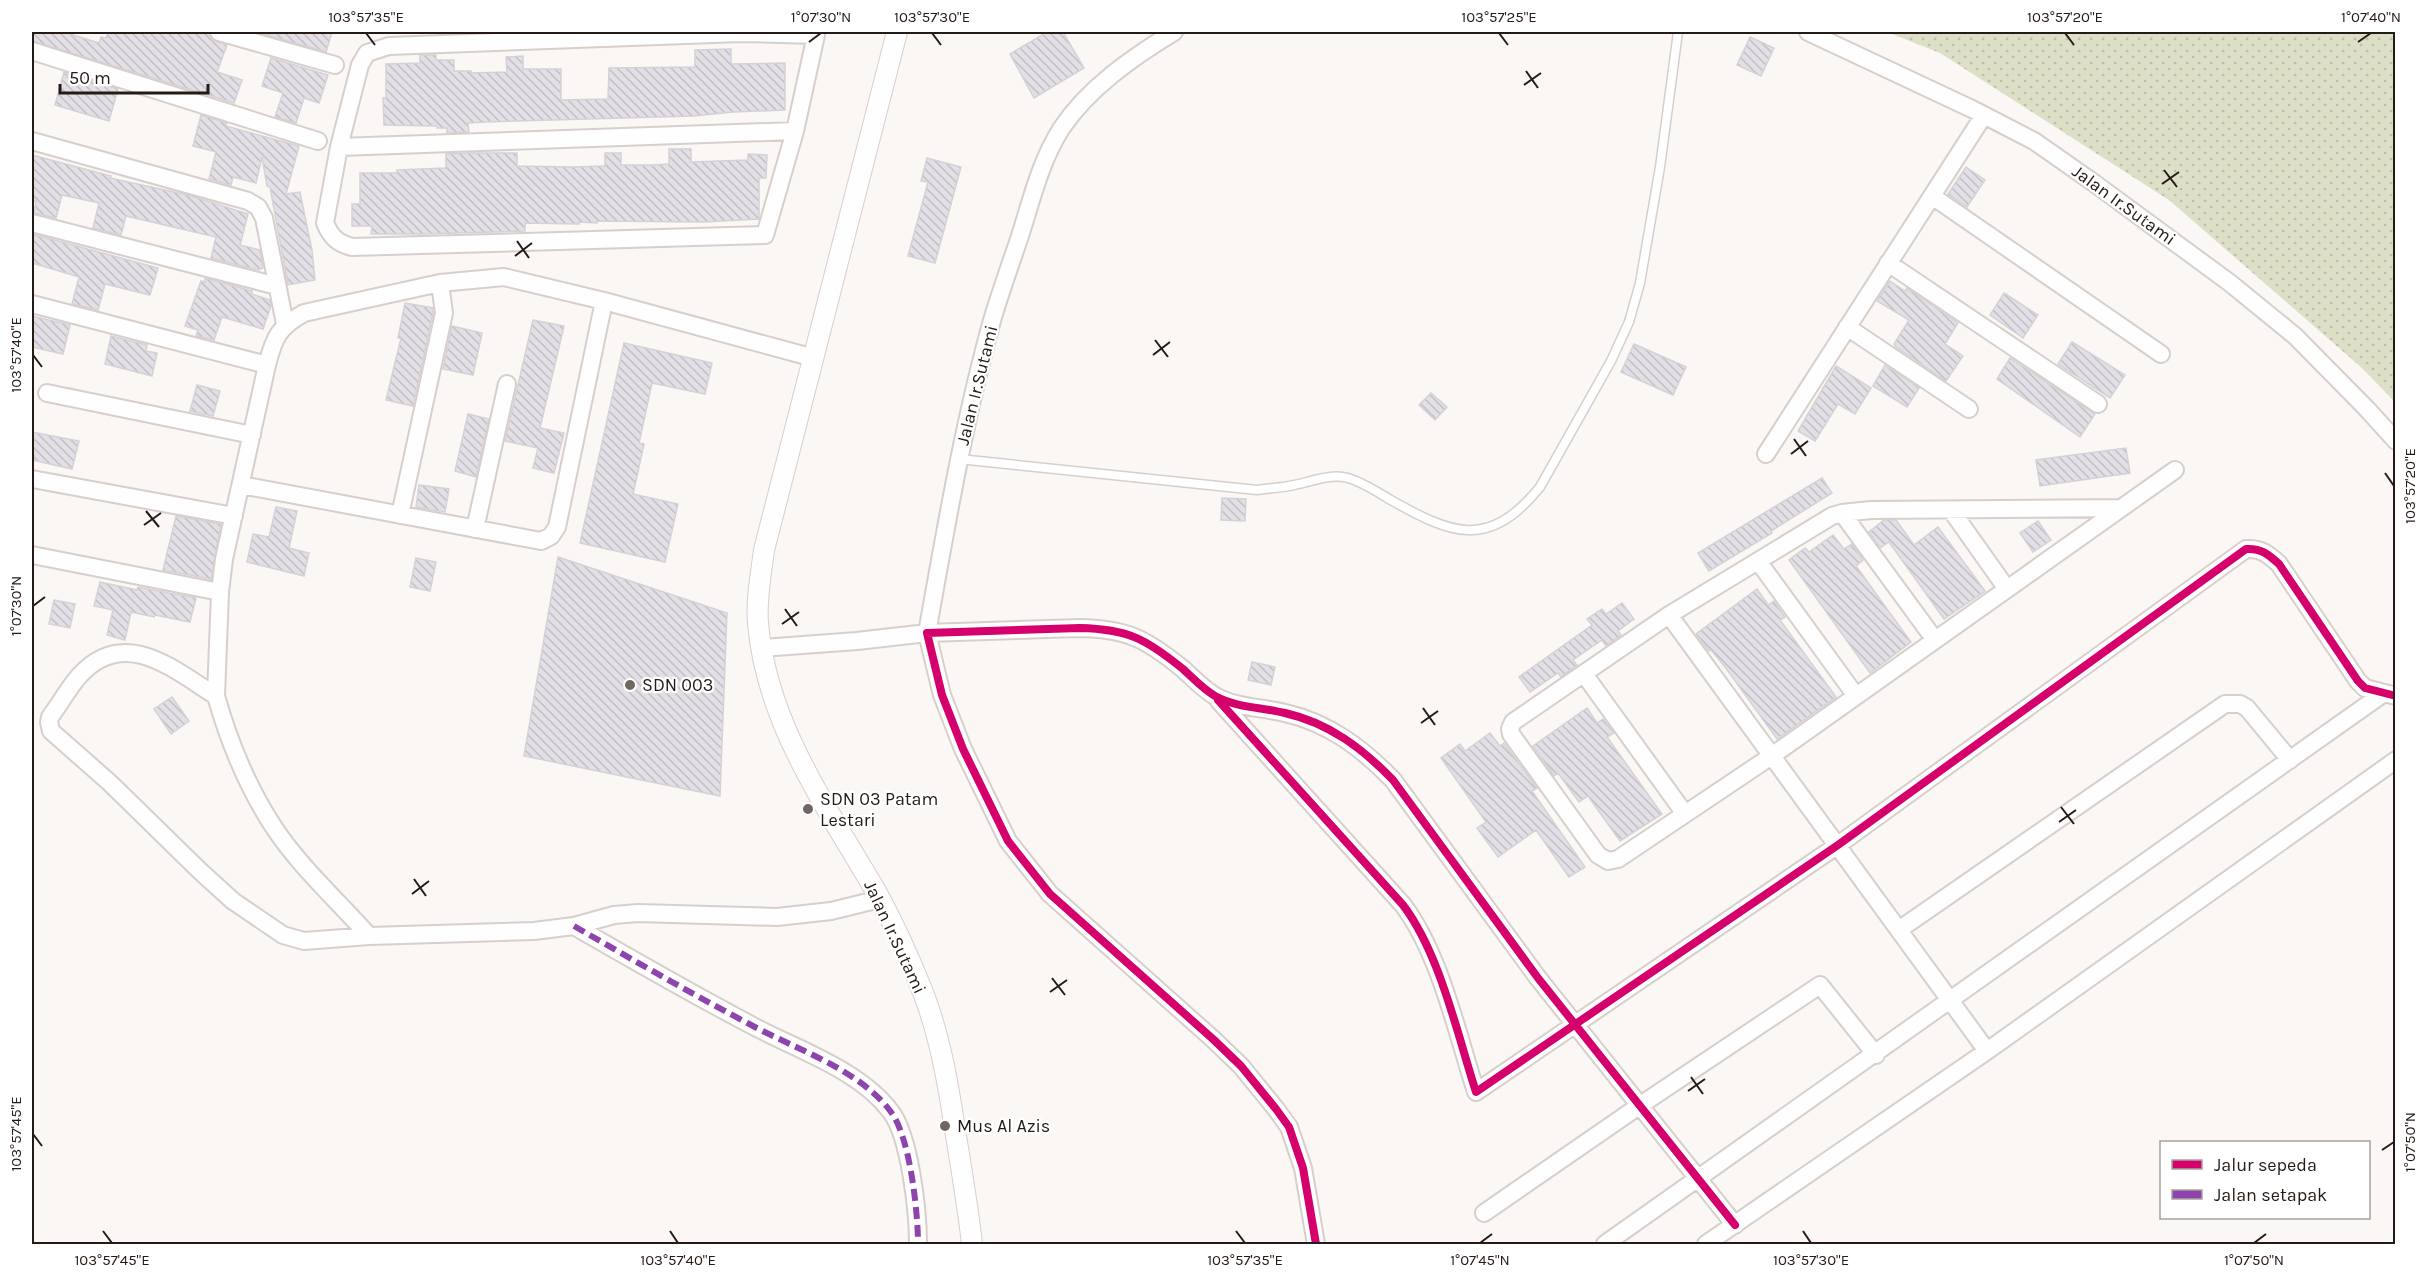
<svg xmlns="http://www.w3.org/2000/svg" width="2427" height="1276" viewBox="0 0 2427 1276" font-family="Karla,sans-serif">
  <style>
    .grass { fill: url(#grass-dots) }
    .building { fill: url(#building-back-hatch); stroke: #d5d2d7; stroke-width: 1.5 }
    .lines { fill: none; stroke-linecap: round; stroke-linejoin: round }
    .service-casing { stroke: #d7cfcc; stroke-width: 11 }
    .minor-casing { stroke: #d7cfcc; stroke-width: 20 }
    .tertiary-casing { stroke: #d7cfcc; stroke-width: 22 }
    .service { stroke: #fefefe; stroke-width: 8 }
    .minor { stroke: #fefefe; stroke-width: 16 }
    .tertiary { stroke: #fefefe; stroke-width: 20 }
    .quiet { stroke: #8e44ad; stroke-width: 6; stroke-dasharray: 12 6; stroke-linecap: butt }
    .cycleway-casing { stroke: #fff; stroke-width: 11 }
    .cycleway { stroke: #d6006c; stroke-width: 8 }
    .ticks { fill: none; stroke: #251a15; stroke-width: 2 }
    .poi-dot { fill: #706763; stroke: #fff; stroke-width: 2 }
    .labels { text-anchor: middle; stroke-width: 4.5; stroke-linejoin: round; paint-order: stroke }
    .street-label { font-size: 18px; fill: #251a15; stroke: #fff }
    .poi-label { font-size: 18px; fill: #251a15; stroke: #fff; text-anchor: start }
    .neatline { fill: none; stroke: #251a15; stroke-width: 2 }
    .ticks-label { font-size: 15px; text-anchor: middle; fill: #251a15 }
  </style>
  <defs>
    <pattern id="grass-dots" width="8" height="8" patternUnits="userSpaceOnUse" patternTransform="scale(1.5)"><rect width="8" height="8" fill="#dddfc7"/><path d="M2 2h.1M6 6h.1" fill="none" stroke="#bebfaa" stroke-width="1.8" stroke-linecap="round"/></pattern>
    <pattern id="building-back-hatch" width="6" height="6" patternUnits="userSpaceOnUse" patternTransform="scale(1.5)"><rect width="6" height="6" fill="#e3dfe6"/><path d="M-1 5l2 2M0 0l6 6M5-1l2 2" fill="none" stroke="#c3bfc4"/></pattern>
  </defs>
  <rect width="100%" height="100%" fill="#fbf7f5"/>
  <path class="grass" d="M 1887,32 L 2395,32 L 2395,402 L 2362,368 L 2169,200 L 1940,53 Z"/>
  <path class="building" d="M 32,32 L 64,32 L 99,43 L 101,37 L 106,38 L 108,32 L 209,32 L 212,40 L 227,45 L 217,72 L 242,80 L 234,103 L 32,41 Z
    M 256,32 L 332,32 L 326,52 Z
    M 1047,32 L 1063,32 L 1084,68 L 1034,98 L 1010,54 Z
    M 1750,37 L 1774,48 L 1761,76 L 1737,65 Z
    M 731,49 L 731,64 L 785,63 L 785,110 L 733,112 L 694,116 L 485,122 L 468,123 L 469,132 L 447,133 L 447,128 L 437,128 L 437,126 L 384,125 L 383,98 L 386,98 L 386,64 L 420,63 L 420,55 L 436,55 L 436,60 L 454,60 L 454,71 L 471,71 L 471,73 L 507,72 L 506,57 L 523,56 L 523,69 L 561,69 L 561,100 L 608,99 L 609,68 L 695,67 L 695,50 Z
    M 271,58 L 328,75 L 319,103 L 304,98 L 296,123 L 275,117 L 283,93 L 262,86 Z
    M 64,72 L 118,89 L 109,121 L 55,105 Z
    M 201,115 L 227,123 L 226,126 L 299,146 L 286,194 L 300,192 L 312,250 L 315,280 L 288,285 L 270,187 L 267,186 L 262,157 L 256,183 L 233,177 L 231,185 L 209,179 L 216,152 L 193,146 Z
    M 669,149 L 691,149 L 691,162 L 748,160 L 748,154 L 767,155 L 766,178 L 759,178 L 759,219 L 703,222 L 597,221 L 597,223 L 579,222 L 579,224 L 525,223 L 525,231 L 421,234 L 371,234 L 372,226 L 352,226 L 352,204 L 360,204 L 360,173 L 397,173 L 397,170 L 446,168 L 446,154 L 469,153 L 517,153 L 517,166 L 572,167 L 605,166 L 605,153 L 621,153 L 621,165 L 652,165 L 669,164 Z
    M 32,155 L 111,176 L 110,178 L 188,195 L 248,214 L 240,245 L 260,250 L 263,268 L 258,270 L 211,258 L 216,237 L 173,227 L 126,216 L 121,235 L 93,228 L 99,203 L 62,195 L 56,218 L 34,213 L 36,201 L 32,201 Z
    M 927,158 L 961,167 L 935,263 L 908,256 L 928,182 L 921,181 Z
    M 1966,167 L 1985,180 L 1967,207 L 1948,194 Z
    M 32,234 L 158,268 L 150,295 L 105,284 L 98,310 L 72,304 L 79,277 L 32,263 Z
    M 205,278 L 252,291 L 252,294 L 270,300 L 271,306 L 263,329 L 222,317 L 214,340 L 196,336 L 198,330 L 185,326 L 201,281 L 205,282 Z
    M 1890,281 L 1905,291 L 1907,288 L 1958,323 L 1945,344 L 1963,356 L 1946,381 L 1896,347 L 1894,344 L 1909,320 L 1877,301 Z
    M 2004,293 L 2038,315 L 2023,338 L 1990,315 Z
    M 405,303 L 433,308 L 433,313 L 413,406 L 386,400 L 401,338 L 398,338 Z
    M 32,316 L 70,325 L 63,354 L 32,347 Z
    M 533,320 L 564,326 L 540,428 L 564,433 L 554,473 L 533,468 L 538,448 L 505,441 Z
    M 452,326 L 482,333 L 473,375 L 443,369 Z
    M 111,336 L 147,345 L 146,351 L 157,353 L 152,376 L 105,364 Z
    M 2072,342 L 2125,375 L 2110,398 L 2058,364 Z
    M 624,343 L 712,363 L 705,394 L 652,383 L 639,443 L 644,444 L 633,494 L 678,504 L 665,562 L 580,543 Z
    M 1634,344 L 1686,367 L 1673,395 L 1621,372 Z
    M 2010,358 L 2095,414 L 2080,437 L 1997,379 Z
    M 1885,365 L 1919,388 L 1907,407 L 1873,386 Z
    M 1836,366 L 1871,388 L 1855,414 L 1838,404 L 1815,441 L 1798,431 Z
    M 197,385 L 220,391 L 213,416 L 190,411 Z
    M 1431,393 L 1447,407 L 1435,420 L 1419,405 Z
    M 468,414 L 489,419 L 476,477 L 455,471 Z
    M 32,432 L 79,441 L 72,469 L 32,460 Z
    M 2126,448 L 2130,473 L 2040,486 L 2036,460 Z
    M 1822,478 L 1832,493 L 1771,531 L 1772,533 L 1709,571 L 1698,553 Z
    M 419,485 L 449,489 L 445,512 L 416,507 Z
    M 1222,498 L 1246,499 L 1245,521 L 1221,520 Z
    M 276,507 L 297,511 L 289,548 L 309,553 L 304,576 L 247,562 L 253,534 L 269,537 Z
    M 176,516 L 221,524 L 211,579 L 163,570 Z
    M 1884,520 L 1896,520 L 1914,545 L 1938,527 L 1985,591 L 1944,619 L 1889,542 L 1880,548 L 1869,532 Z
    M 2038,521 L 2051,540 L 2033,552 L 2020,533 Z
    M 1833,535 L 1844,549 L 1852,544 L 1863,560 L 1856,566 L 1911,642 L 1870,673 L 1789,560 L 1805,548 L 1809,552 Z
    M 558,557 L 727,613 L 720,796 L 524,756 Z
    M 416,558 L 436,562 L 430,591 L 410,587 Z
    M 100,582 L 137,590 L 138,587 L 196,598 L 190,622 L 155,615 L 154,617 L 131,612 L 125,640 L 107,635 L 113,610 L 94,606 Z
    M 1757,589 L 1768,605 L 1774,601 L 1785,617 L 1780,620 L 1836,697 L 1777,739 L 1725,667 L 1711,650 L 1709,651 L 1696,634 Z
    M 54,600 L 75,604 L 70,628 L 49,624 Z
    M 1622,603 L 1634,619 L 1618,631 L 1621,635 L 1606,646 L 1602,640 L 1573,660 L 1577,665 L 1561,677 L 1558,673 L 1530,692 L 1519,677 L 1592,625 L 1587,619 L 1602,609 L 1606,614 Z
    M 1252,662 L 1275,667 L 1271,685 L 1248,680 Z
    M 172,697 L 189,721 L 171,734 L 154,709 Z
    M 1587,708 L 1597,723 L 1603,719 L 1614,733 L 1607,737 L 1662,814 L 1620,841 L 1588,796 L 1579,802 L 1558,773 L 1554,776 L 1533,746 Z
    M 1490,733 L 1500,746 L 1504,743 L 1537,788 L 1532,791 L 1585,867 L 1569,877 L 1536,830 L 1498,857 L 1477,828 L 1486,822 L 1441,758 L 1460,744 L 1465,751 Z"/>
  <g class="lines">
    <defs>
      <path id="service" d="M 959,459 L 1257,490 C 1269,488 1282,488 1294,485 C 1311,482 1330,473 1348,478 C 1362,482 1376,491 1389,499 C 1451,534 1488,551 1540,487 L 1611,361 L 1629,322 L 1640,283 L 1660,167 L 1678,32"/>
      <path id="minor" d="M 219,32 L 335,65
        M 1808,32 L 1972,109 L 2034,141 L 2094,183 L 2230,283 L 2295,336 L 2366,408 L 2396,441
        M 741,33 L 816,35 L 795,131 L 765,235 L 352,247 C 337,243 331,237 325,223 L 339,147 L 360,65 L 367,53 L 389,46 Z
        M 32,51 L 318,141
        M 32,141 L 248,201 L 258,207 L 264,218 L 285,324
        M 339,147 L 795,131
        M 1932,196 L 2161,354
        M 32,223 L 277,286
        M 1888,263 L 2098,404
        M 32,304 L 267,365
        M 1847,327 L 1969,409
        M 47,393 L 252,435
        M 1766,454 L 1984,115
        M 32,479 L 234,516
        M 241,485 L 541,541 L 551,536 L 557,527 L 604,301
        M 2121,508 L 1871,510 L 1842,513 L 1832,516 L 1669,615 L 1513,722 L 1510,729 L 1511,734 L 1598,855 L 1608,861 L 1618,859 L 1773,755 L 2175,470
        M 1951,510 L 2007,589
        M 1842,513 L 1935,640
        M 400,515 L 444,313 L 440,283
        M 475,529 L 507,384
        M 32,555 L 220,592
        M 1758,561 L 1856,696
        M 1669,615 L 1987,1051
        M 761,648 L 857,641 L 927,633 C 946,527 964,420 993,317 C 1001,291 1010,265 1019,239 C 1031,202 1040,162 1061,129 C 1088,88 1133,57 1174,32
        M 1584,674 L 1685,814
        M 216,696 L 220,592 L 224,559 L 267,365 C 274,337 279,327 304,313 L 440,283 L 504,277 L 604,301 L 814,358
        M 1219,701 L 1403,905 C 1440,954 1457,1033 1476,1092 L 1838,845 L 2246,549 C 2261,548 2268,554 2279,564 L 2358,681 L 2365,688 L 2396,696
        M 574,926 C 633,960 692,994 753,1026 C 798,1050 860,1070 891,1112 C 910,1137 918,1212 918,1244
        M 1900,929 L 2225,704 L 2240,704 L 2247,708 L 2290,760
        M 369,936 C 337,900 299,866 273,826 C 247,786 229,742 216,696 C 174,670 125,626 80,675 C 69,687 60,704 50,717 L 49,722 L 51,731 L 110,783 L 200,871 L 233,901 L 283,935 L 304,941 L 369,936 L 534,931 L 574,926 L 614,915 L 638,913 L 777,917 L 831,911 L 880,899
        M 1484,1213 L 1639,1106 L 1820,985 L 1876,1055
        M 1316,1244 L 1303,1168 L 1289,1127 L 1276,1109 L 1241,1066 L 1214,1040 L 1050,894 L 1008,841 L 963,749 L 942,695 L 927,633 L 1080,628 C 1128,629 1146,639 1183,669 C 1193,678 1203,689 1215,696 C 1237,708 1261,707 1285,713 C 1329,723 1362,748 1393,780 L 1538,978 L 1735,1225
        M 1605,1244 L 2384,693
        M 1706,1244 L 1987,1051 L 2396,760"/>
      <path id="tertiary" d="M 897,32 L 764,550 C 761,574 756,599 758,623 C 766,724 829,810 878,895 C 895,926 911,962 924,995 C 941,1040 949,1089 956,1136 C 962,1172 968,1208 972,1244"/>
    </defs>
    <use href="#service" class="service-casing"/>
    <use href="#minor" class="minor-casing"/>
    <use href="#tertiary" class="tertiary-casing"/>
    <use href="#service" class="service"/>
    <use href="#minor" class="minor"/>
    <use href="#tertiary" class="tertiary"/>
    <path class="quiet" d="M 574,926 C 633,960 692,994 753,1026 C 798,1050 860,1070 891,1112 C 910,1137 918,1212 918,1244"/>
    <defs>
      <path id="cycleway" d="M 1218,700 L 1403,905 C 1440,954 1457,1033 1476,1092 L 1838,845 L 2246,549 C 2261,548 2268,554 2279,564 L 2358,681 L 2365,688 L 2396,696
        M 1316,1244 L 1303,1168 L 1289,1127 L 1276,1109 L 1241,1066 L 1214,1040 L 1050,894 L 1008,841 L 963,749 L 942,695 L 927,633 L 1080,628 C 1128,629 1146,639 1183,669 C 1193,678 1203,689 1215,696 C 1237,708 1261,707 1285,713 C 1329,723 1362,748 1393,780 L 1538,978 L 1735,1225"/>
    </defs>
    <use href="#cycleway" class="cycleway-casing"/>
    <use href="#cycleway" class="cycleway"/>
  </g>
  <path class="ticks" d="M 366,33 L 375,45M 932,33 L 941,45M 1499,33 L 1508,45M 2065,33 L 2074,45M 809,42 L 821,33M 2358,42 L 2371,33M 1526,71 L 1538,88M 1524,85 L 1541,73M 2164,170 L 2177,187M 2162,184 L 2179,172M 517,241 L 529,258M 515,256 L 532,243M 1155,340 L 1168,357M 33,355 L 42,367M 1153,355 L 1170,342M 1794,439 L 1806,456M 1791,454 L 1808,441M 2385,473 L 2394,486M 146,511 L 159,527M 144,525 L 161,513M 33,606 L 45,597M 785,609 L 797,626M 782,624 L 799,612M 1423,708 L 1435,725M 1421,723 L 1438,711M 2061,807 L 2074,824M 2059,822 L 2076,810M 414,879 L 426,896M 412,894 L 429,881M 1052,978 L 1065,995M 1050,992 L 1067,980M 1691,1077 L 1703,1094M 1688,1091 L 1705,1079M 33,1134 L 42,1146M 2382,1150 L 2394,1142M 103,1231 L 112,1243M 670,1231 L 678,1243M 1236,1231 L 1245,1243M 1803,1231 L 1811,1243M 1480,1243 L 1492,1234M 2254,1243 L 2266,1234"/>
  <g class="poi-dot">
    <circle cx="630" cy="685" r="6"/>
    <circle cx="808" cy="809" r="6"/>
    <circle cx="945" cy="1126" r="6"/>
  </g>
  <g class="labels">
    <g class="street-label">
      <text transform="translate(2124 205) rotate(36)" y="6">Jalan Ir.Sutami</text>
      <text transform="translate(977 385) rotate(-76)" y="6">Jalan Ir.Sutami</text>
      <text transform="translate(895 937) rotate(65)" y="6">Jalan Ir.Sutami</text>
    </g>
    <g class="poi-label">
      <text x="642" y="691">SDN 003</text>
      <text x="820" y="805">SDN 03 Patam<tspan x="820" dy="21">Lestari</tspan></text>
      <text x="957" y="1132">Mus Al Azis</text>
    </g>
  </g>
  <rect width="2427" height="1276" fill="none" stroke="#ffffff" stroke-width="66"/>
  <rect x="2160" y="1141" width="210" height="78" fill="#ffffff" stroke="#a8a3a1" stroke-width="1.5"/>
  <rect x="2172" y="1160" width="30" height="9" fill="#d6006c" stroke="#a8a3a1" stroke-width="1.5"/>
  <text x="2214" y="1171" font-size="18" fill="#251a15">Jalur sepeda</text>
  <rect x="2172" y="1190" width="30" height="9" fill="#8e44ad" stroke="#a8a3a1" stroke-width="1.5"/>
  <text x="2214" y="1201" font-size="18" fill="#251a15">Jalan setapak</text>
  <path d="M60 84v9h148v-9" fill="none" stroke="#251a15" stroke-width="3"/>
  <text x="69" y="84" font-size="18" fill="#251a15" stroke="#ffffff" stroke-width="4.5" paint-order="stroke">50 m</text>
  <rect x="33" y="33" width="2361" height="1210" class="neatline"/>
  <g class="ticks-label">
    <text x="366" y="22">103°57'35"E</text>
    <text x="821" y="22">1°07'30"N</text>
    <text x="932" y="22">103°57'30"E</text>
    <text x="1499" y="22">103°57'25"E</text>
    <text x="2065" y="22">103°57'20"E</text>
    <text x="2371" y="22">1°07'40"N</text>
    <text transform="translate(16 355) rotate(-90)" y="5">103°57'40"E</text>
    <text transform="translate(2410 486) rotate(-90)" y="5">103°57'20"E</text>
    <text transform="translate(16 606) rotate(-90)" y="5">1°07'30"N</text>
    <text transform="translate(16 1134) rotate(-90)" y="5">103°57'45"E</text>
    <text transform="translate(2410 1142) rotate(-90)" y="5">1°07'50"N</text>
    <text x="112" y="1265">103°57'45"E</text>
    <text x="678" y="1265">103°57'40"E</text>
    <text x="1245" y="1265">103°57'35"E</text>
    <text x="1480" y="1265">1°07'45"N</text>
    <text x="1811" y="1265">103°57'30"E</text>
    <text x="2254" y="1265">1°07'50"N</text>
  </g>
</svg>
